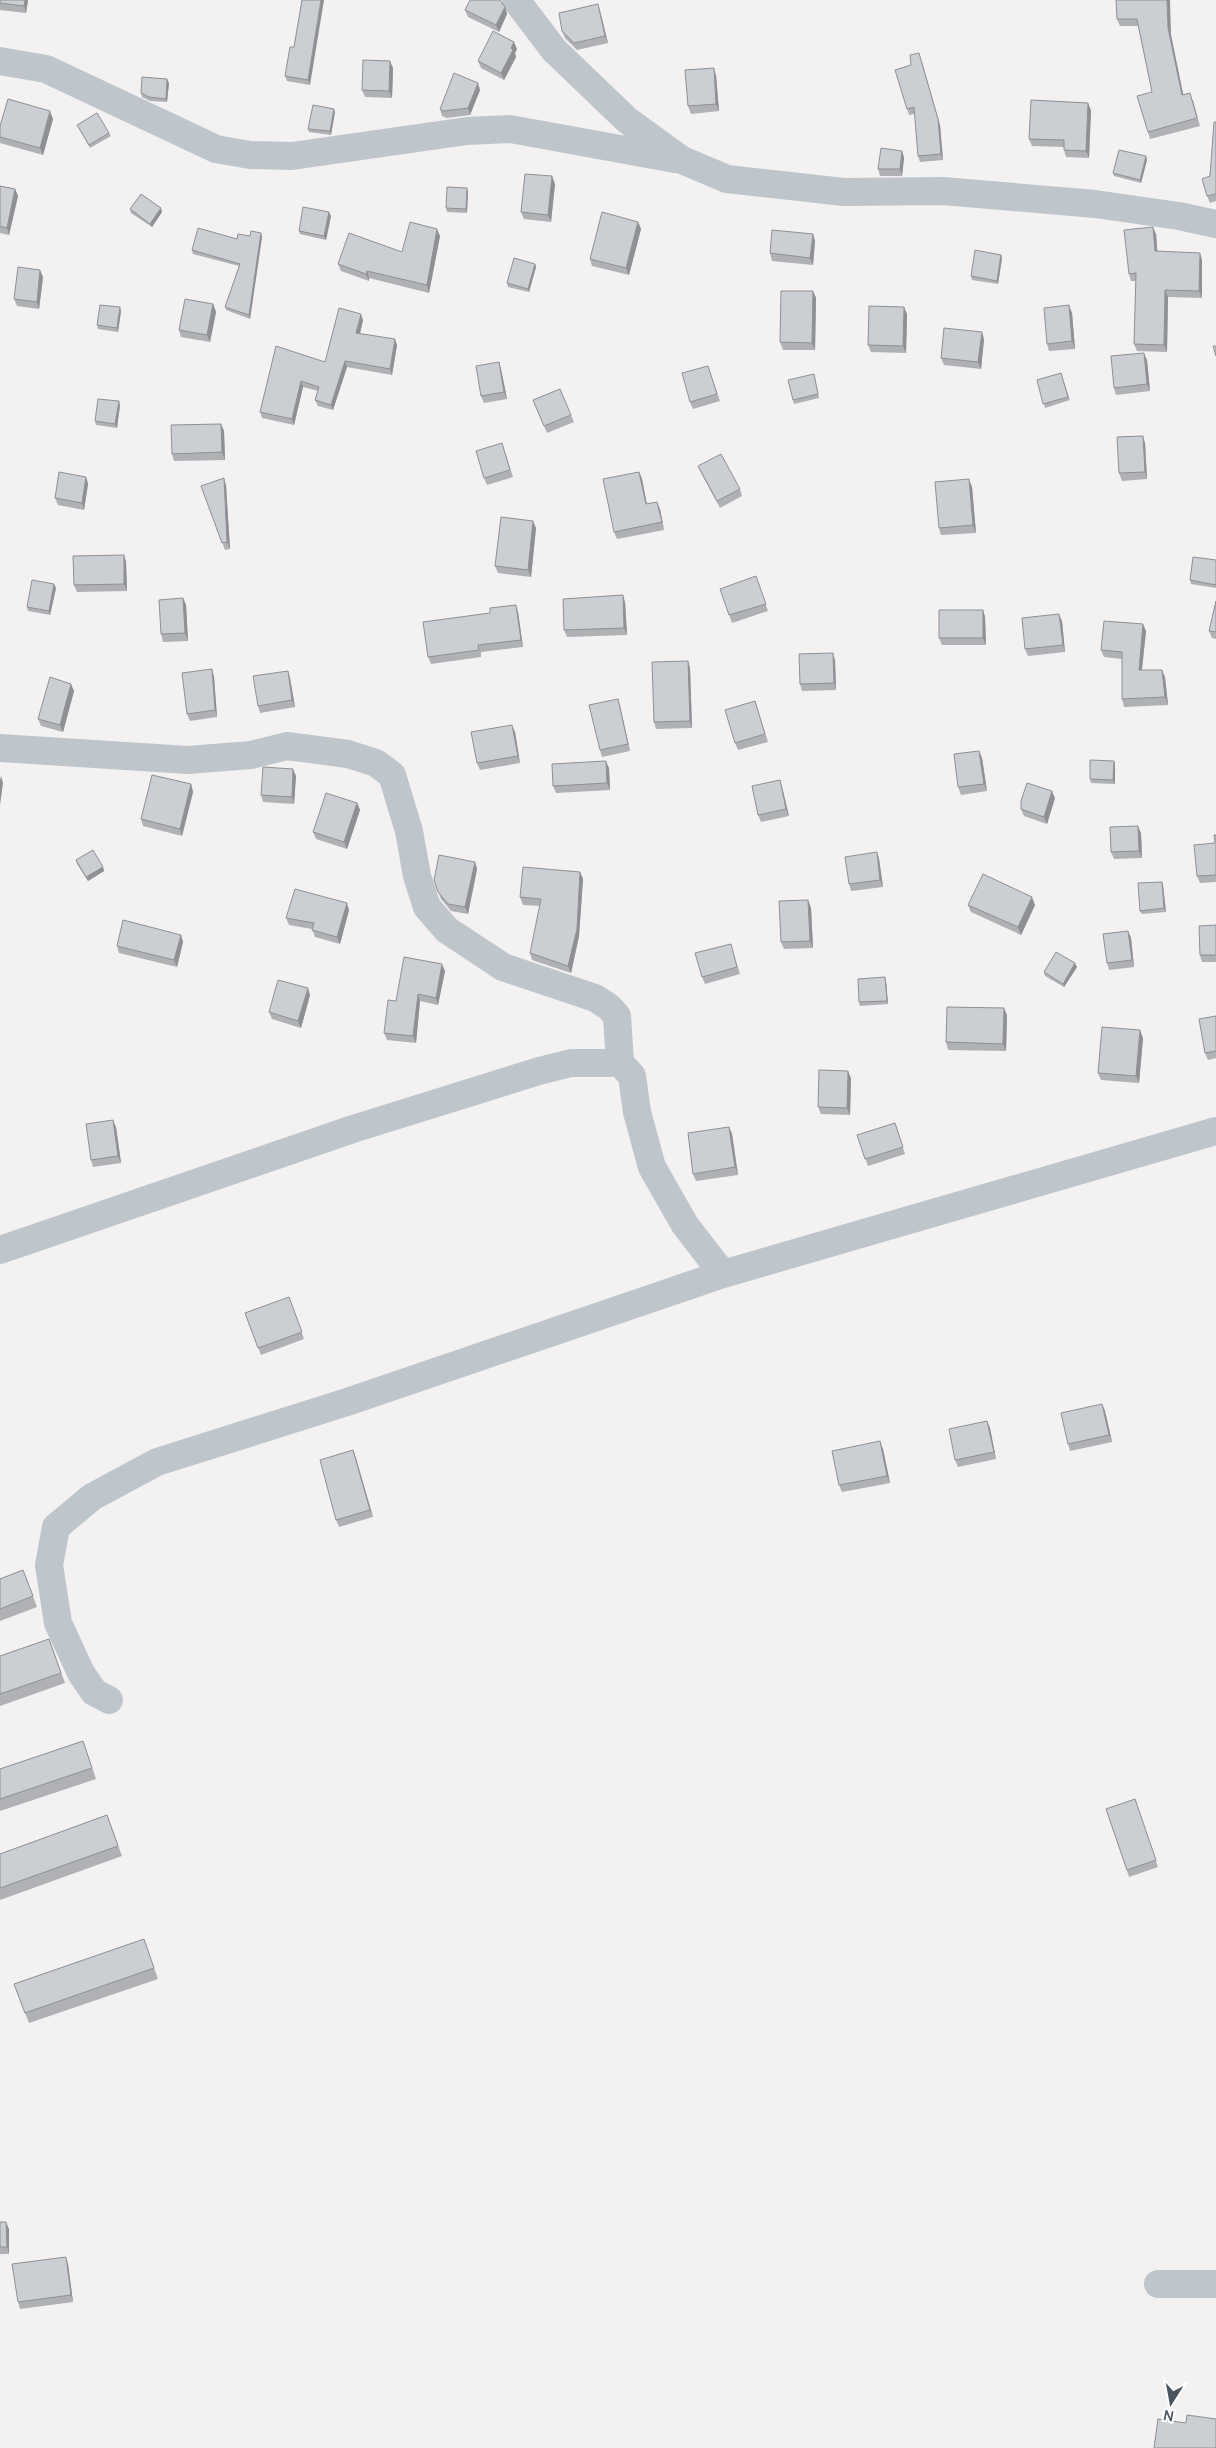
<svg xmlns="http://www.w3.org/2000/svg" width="1216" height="2448" viewBox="0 0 1216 2448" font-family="Manrope,sans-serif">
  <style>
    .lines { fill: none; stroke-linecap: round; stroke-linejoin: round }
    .street { stroke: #bec6cc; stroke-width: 28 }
    .wall { fill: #afb1b5 }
    .shaded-wall { fill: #8e9094 }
    .building { fill: #cbced3; stroke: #8e9094 }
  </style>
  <rect width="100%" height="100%" fill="#f3f1f1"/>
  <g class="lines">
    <path class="street" d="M 516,0 L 554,50 L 627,120 L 682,160 L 727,179 L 844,192 L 943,191 L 1095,204 L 1179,216 L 1216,224
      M 0,61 L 46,69 L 216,149 L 250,155 L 292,156 L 467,131 L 510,129 L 675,159
      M 0,748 L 188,760 L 251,755 L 287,746 L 348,754 L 376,763 L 392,775 L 409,831 L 417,876 L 427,907 L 447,930 L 503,967 L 595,998 L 609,1007 L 617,1016 L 620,1063
      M 0,1250 L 353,1129 L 539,1071 L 571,1063 L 620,1063 L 632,1076 L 637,1112 L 652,1167 L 685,1225 L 723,1274
      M 109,1700 L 94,1692 L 81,1673 L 58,1623 L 49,1565 L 56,1527 L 92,1497 L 157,1462 L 347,1402 L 723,1274 L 1216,1131
      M 1158,2284 L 1216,2284"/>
  </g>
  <path class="wall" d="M 0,0 L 28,0 L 26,13 L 0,10 Z
    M 302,0 L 310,85 L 287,81 L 285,76 L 294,47 Z
    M 1116,0 L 1171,35 L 1183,95 L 1193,100 L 1200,126 L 1150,139 L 1148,132 L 1152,92 L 1138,26 L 1120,26 L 1117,19 Z
    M 505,7 L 507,14 L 499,32 L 468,17 L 465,10 Z
    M 600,11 L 608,43 L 577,50 L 565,38 L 562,31 Z
    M 517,49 L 515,53 L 516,57 L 504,80 L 481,68 L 478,61 Z
    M 393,68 L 392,98 L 365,97 L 362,90 Z
    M 895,70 L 940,125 L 943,160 L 920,162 L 918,156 L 915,114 L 909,115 Z
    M 716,75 L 719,111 L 691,114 L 688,106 Z
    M 169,83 L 167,102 L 150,101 L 142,97 L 141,93 Z
    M 480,90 L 470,115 L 447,118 L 442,116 L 440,109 Z
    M 1091,110 L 1089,158 L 1066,157 L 1064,150 L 1064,147 L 1032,146 L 1029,139 Z
    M 335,112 L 331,135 L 309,132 L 308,129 Z
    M 53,119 L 43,155 L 0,143 L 0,126 Z
    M 1216,122 L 1216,201 L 1210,203 L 1207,196 Z
    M 77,125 L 109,133 L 111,136 L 90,148 Z
    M 902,151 L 904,158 L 902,176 L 880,176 L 878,169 Z
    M 1146,156 L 1147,160 L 1141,183 L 1114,176 L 1113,173 Z
    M 555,184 L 551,222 L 524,219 L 521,212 Z
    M 0,186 L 15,189 L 18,196 L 9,235 L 0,233 Z
    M 467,188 L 468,192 L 467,213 L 447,212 L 446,208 Z
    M 130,209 L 162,212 L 152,227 L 131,213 Z
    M 331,216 L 326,240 L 300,234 L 299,231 Z
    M 638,222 L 641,229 L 629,275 L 592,266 L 590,259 Z
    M 813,234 L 815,241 L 813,265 L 772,261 L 770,253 Z
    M 1156,234 L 1157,251 L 1202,260 L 1202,298 L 1168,297 L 1167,352 L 1137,351 L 1134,344 L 1136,281 L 1131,281 L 1129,274 Z
    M 250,236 L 262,237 L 250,319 L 226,310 L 225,307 L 239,266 L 193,254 L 192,250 Z
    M 440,236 L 429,293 L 369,278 L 369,281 L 341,271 L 338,264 L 402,252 Z
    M 1002,258 L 998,284 L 972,280 L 971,276 Z
    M 535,264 L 536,267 L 529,292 L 508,287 L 507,283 Z
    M 43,277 L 39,309 L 17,306 L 14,299 Z
    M 813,291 L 816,298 L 815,350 L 783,350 L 780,342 Z
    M 213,304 L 216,312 L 210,342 L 181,337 L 179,330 Z
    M 121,311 L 118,332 L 98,329 L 97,325 Z
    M 1072,313 L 1075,349 L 1049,351 L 1047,344 Z
    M 907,314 L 906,353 L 871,352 L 868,345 Z
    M 363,320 L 360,333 L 397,345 L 392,375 L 347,367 L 333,410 L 318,406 L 315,400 L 318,391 L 303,387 L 294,425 L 262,418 L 260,412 L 325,362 Z
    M 984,339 L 981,369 L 944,365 L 941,358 Z
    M 1147,360 L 1150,391 L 1116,395 L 1114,388 Z
    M 499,362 L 501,369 L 507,399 L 484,403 L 481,396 Z
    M 708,366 L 720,401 L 693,409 L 690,402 Z
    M 1061,373 L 1070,400 L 1045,408 L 1037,380 Z
    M 815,378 L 819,398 L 794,404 L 793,400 Z
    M 533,400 L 571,415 L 574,422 L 547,433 Z
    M 120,405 L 117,428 L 96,425 L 95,421 Z
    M 221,424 L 224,431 L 225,460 L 174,461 L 172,454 Z
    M 502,443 L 513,477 L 487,485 L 484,478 Z
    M 1145,443 L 1147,479 L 1122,481 L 1119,473 Z
    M 698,466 L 740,489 L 742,496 L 720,508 L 701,473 Z
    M 639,472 L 642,479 L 647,504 L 660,509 L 664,530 L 617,539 L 614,532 Z
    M 86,477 L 88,484 L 84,510 L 58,505 L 55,498 Z
    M 226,485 L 230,549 L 225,550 L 201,486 Z
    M 972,487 L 976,533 L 941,535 L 939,528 Z
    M 536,528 L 531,577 L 498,573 L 495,566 Z
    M 124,555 L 126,562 L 127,591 L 77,592 L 74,585 Z
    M 1216,560 L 1216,588 L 1191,584 L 1190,580 Z
    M 756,576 L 768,611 L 732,623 L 720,589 Z
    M 56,588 L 50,615 L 28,611 L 27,607 Z
    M 183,598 L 186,605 L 188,641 L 163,642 L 161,634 Z
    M 1216,601 L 1216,639 L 1212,638 L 1209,631 Z
    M 625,602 L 627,635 L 567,637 L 564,630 Z
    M 983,610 L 985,617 L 986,645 L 942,645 L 939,638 Z
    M 518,612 L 523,647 L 481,652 L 481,657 L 431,664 L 428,657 Z
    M 1062,621 L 1065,652 L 1028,656 L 1025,649 Z
    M 1146,631 L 1142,670 L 1165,677 L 1168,705 L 1124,707 L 1122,699 L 1122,659 L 1104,657 L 1101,650 Z
    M 835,660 L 836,690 L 802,691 L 800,684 Z
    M 688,661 L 690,668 L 692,728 L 656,729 L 654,722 Z
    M 212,669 L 214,677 L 217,717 L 190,721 L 187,714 Z
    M 288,671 L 290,678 L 295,707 L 260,713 L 258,706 Z
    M 74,691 L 63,732 L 41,726 L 38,719 Z
    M 618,699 L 620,706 L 630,751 L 602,757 L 600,750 Z
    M 755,701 L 768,742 L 738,750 L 735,743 Z
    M 515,732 L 520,763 L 480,770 L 477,763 Z
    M 979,751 L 982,758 L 987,791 L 961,795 L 958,787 Z
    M 1114,761 L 1115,764 L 1115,784 L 1091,783 L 1090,779 Z
    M 609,768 L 610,790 L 556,793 L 553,786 Z
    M 296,776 L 294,804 L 263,802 L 261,795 Z
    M 780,780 L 782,787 L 789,816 L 761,822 L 758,815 Z
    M 191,784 L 193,792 L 182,836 L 143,826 L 141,819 Z
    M 1055,798 L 1047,824 L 1024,816 L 1021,809 Z
    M 357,803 L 360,810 L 347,849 L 316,839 L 313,832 Z
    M 1141,833 L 1142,858 L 1114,859 L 1111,852 Z
    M 1216,835 L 1216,882 L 1200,883 L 1197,876 L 1215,843 Z
    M 877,852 L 879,859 L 883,887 L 851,891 L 849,884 Z
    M 76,860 L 103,867 L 104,871 L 88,881 L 77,864 Z
    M 475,862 L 477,869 L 468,914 L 451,911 L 441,899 L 434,880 Z
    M 580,872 L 583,879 L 579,936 L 571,973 L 532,960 L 530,953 L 540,906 L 523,905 L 520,897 Z
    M 1163,885 L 1166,912 L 1142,914 L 1140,911 Z
    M 808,900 L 811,908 L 813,948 L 784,949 L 781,942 Z
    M 968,905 L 1035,905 L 1021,935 L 971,912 Z
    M 349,910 L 340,944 L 315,937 L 312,929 L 289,925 L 286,918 Z
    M 1216,925 L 1216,962 L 1202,962 L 1200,955 Z
    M 1128,931 L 1131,938 L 1134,967 L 1109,970 L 1107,963 Z
    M 181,935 L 183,942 L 177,967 L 119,953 L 117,946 Z
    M 733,951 L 740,974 L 705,984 L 702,977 Z
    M 1077,967 L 1064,987 L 1045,976 L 1044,972 Z
    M 445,971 L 438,1005 L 420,1001 L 416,1043 L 387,1040 L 384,1033 L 396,1001 Z
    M 886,981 L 888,1004 L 860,1006 L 859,1002 Z
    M 310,995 L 301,1028 L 272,1019 L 269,1012 Z
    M 1007,1015 L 1006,1051 L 948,1050 L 946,1042 Z
    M 1216,1016 L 1216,1058 L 1208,1060 L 1205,1053 Z
    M 1143,1038 L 1139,1083 L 1101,1080 L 1098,1073 Z
    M 851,1078 L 850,1115 L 821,1114 L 818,1107 Z
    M 895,1123 L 905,1154 L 868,1166 L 857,1135 Z
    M 116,1127 L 121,1163 L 93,1167 L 91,1160 Z
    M 729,1127 L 732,1134 L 738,1175 L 696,1181 L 693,1174 Z
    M 289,1297 L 304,1339 L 261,1355 L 245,1313 Z
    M 1102,1404 L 1105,1411 L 1112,1442 L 1070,1451 L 1068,1444 Z
    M 987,1421 L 990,1428 L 996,1459 L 958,1467 L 955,1460 Z
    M 883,1449 L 890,1483 L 842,1492 L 839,1485 Z
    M 353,1450 L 373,1517 L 339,1527 L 336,1520 Z
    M 23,1570 L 37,1607 L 0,1621 L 0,1579 Z
    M 49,1639 L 65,1683 L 0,1706 L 0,1656 Z
    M 83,1741 L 96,1779 L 0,1811 L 0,1769 Z
    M 1135,1799 L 1158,1867 L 1129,1877 L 1106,1809 Z
    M 107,1815 L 122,1856 L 0,1900 L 0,1854 Z
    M 144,1939 L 158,1979 L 29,2023 L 14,1984 Z
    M 0,2222 L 9,2229 L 9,2254 L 0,2254 Z
    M 68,2264 L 73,2302 L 20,2309 L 18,2302 Z"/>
  <path class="shaded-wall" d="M 25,0 L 28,0 L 26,13 L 24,6 Z
    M 321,0 L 324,0 L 310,85 L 308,80 Z
    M 1167,0 L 1170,0 L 1171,35 L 1185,103 L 1182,95 L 1168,28 Z
    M 598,4 L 600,11 L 608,43 L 605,36 Z
    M 505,7 L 507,14 L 499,32 L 496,25 Z
    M 514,42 L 517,49 L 515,53 L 516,57 L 504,80 L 501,73 L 511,48 Z
    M 921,59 L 940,125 L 943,160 L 941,154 Z
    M 390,61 L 393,68 L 392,98 L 389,91 Z
    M 714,68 L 716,75 L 719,111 L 716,104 Z
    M 167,79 L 169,83 L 167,102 L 166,99 Z
    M 478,83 L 480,90 L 470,115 L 468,108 Z
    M 1088,103 L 1091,110 L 1089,158 L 1086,151 Z
    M 334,109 L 335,112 L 331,135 L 330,131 Z
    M 50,111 L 53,119 L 43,155 L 40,148 Z
    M 902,151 L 904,158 L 902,176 L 900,169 Z
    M 1146,156 L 1147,160 L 1141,183 L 1140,180 Z
    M 552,176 L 555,184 L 551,222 L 548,215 Z
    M 467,188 L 468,192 L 467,213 L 466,209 Z
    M 15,189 L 18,196 L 9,235 L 7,228 Z
    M 161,208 L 162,212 L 152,227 L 150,224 Z
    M 329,212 L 331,216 L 326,240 L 324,236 Z
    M 638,222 L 641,229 L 629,275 L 626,268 Z
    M 1153,227 L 1156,234 L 1158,258 L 1155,251 Z
    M 437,229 L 440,236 L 429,293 L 427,285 Z
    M 261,233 L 262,237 L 250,319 L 249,315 Z
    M 813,234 L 815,241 L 813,265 L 810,258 Z
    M 1200,253 L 1202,260 L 1202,298 L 1199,291 Z
    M 1001,255 L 1002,258 L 998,284 L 997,281 Z
    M 535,264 L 536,267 L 529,292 L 528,289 Z
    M 40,270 L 43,277 L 39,309 L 37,302 Z
    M 367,271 L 369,278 L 369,281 L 366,274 Z
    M 1165,290 L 1168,297 L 1167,352 L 1164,345 Z
    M 813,291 L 816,298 L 815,350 L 812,343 Z
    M 213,304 L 216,312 L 210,342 L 207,335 Z
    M 1069,305 L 1072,313 L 1075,349 L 1072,341 Z
    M 120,307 L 121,311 L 118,332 L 117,328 Z
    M 904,307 L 907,314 L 906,353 L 903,346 Z
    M 361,314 L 363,320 L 359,338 L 356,333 Z
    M 982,332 L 984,339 L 981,369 L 978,362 Z
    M 395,339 L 397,345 L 392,375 L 390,369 Z
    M 1144,353 L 1147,360 L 1150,391 L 1147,384 Z
    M 345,361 L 347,367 L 333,410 L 331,405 Z
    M 499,362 L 501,369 L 507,399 L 504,392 Z
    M 301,381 L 303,387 L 294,425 L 292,419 Z
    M 119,401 L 120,405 L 117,428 L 115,424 Z
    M 221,424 L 224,431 L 225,460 L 222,452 Z
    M 1143,436 L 1145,443 L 1147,479 L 1145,472 Z
    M 639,472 L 642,479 L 648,511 L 646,504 Z
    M 86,477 L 88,484 L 84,510 L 82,503 Z
    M 224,478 L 226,485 L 230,549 L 227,542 Z
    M 969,479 L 972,487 L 976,533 L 973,525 Z
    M 657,502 L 660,509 L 664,530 Z
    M 533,521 L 536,528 L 531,577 L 528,570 Z
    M 124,555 L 126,562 L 127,591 L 124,584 Z
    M 54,584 L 56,588 L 50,615 L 49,611 Z
    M 623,595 L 625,602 L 627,635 L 624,628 Z
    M 183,598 L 186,605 L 188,641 L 185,633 Z
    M 516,605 L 518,612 L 523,647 L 521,640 Z
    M 983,610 L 985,617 L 986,645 L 983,638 Z
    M 1059,614 L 1062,621 L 1065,652 L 1063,645 Z
    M 1143,624 L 1146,631 L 1141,677 L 1139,670 Z
    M 833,653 L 835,660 L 836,690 L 834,683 Z
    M 688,661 L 690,668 L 692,728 L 690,721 Z
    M 212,669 L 214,677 L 217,717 L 215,710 Z
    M 1162,670 L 1165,677 L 1168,705 L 1165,697 Z
    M 288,671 L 290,678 L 295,707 L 292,700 Z
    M 71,684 L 74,691 L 63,732 L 60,725 Z
    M 618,699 L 620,706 L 630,751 L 628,744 Z
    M 512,725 L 515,732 L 520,763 L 518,756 Z
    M 979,751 L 982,758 L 987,791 L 984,784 Z
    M 606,761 L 609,768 L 610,790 L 607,783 Z
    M 1114,761 L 1115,764 L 1115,784 L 1113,780 Z
    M 293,769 L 296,776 L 294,804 L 292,797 Z
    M 1,776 L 3,783 L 0,805 L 0,780 Z
    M 780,780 L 782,787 L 789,816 L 786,809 Z
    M 191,784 L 193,792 L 182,836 L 180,829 Z
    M 1052,791 L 1055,798 L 1047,824 L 1044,817 Z
    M 357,803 L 360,810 L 347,849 L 344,842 Z
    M 1138,826 L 1141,833 L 1142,858 L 1139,851 Z
    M 877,852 L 879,859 L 883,887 L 880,880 Z
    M 475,862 L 477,869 L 468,914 L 465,907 Z
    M 103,867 L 104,871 L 88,881 L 86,877 Z
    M 580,872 L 583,879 L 579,936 L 571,973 L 568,966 Z
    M 1162,882 L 1163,885 L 1166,912 L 1164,908 Z
    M 1032,897 L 1035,905 L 1021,935 L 1018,927 Z
    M 808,900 L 811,908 L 813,948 L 810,941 Z
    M 347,903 L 349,910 L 340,944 L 337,937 Z
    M 1128,931 L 1131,938 L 1134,967 L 1132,960 Z
    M 181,935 L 183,942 L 177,967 L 174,960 Z
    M 1075,963 L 1077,967 L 1064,987 L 1063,984 Z
    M 442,964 L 445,971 L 438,1005 L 436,998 Z
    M 885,977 L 886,981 L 888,1004 L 887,1001 Z
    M 308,988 L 310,995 L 301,1028 L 298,1021 Z
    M 418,994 L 420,1001 L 416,1043 L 413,1036 Z
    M 1004,1008 L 1007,1015 L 1006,1051 L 1003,1044 Z
    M 1140,1030 L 1143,1038 L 1139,1083 L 1136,1076 Z
    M 848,1071 L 851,1078 L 850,1115 L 847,1108 Z
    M 113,1120 L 116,1127 L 121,1163 L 118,1156 Z
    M 729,1127 L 732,1134 L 738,1175 L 735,1167 Z
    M 1102,1404 L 1105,1411 L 1112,1442 L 1109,1435 Z
    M 987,1421 L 990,1428 L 996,1459 L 994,1452 Z
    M 880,1441 L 883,1449 L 890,1483 L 887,1476 Z
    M 353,1450 L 356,1458 L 373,1517 L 370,1510 Z
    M 6,2222 L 9,2229 L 9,2254 L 7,2247 Z
    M 66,2257 L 68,2264 L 73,2302 L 71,2295 Z"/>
  <path class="building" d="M 0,0 L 25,0 L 24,6 L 0,3 Z
    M 302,0 L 321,0 L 308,80 L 285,76 L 290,47 L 294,47 Z
    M 470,0 L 500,0 L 505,7 L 496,25 L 465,10 Z
    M 1116,0 L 1167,0 L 1168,28 L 1182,95 L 1190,93 L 1197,118 L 1148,132 L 1137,96 L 1152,92 L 1137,19 L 1117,19 Z
    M 598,4 L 605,36 L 574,43 L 562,31 L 559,13 Z
    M 493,31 L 514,42 L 511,48 L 513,50 L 501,73 L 478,61 Z
    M 919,53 L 938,119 L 941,154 L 918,156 L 914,107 L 907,109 L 895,70 L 911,65 L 910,55 Z
    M 363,60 L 390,61 L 389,91 L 362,90 Z
    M 714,68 L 716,104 L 688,106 L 685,70 Z
    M 454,73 L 478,83 L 468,108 L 444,111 L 440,109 Z
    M 142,77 L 167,79 L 166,99 L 149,97 L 141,93 Z
    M 8,99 L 50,111 L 40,148 L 0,137 L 0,126 Z
    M 1031,100 L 1088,103 L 1086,151 L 1064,150 L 1064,140 L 1029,139 Z
    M 313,105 L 334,109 L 330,131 L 308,129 Z
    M 97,113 L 109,133 L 89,145 L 77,125 Z
    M 1214,122 L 1216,122 L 1216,194 L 1207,196 L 1202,179 L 1210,176 Z
    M 881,148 L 902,151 L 900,169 L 878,169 Z
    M 1119,150 L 1146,156 L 1140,180 L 1113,173 Z
    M 525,174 L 552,176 L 548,215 L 521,212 Z
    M 0,186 L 15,189 L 7,228 L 0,226 Z
    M 447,187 L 467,188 L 466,209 L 446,208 Z
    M 141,194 L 161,208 L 150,224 L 130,209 Z
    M 303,207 L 329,212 L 324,236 L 299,231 Z
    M 602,212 L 638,222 L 626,268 L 590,259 Z
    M 410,222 L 437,229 L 427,285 L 367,271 L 366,274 L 338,264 L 349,233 L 402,252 Z
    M 1153,227 L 1155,251 L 1200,253 L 1199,291 L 1165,290 L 1164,345 L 1134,344 L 1136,273 L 1129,274 L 1124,230 Z
    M 198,228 L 237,239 L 238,234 L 250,236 L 251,231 L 261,233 L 249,315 L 225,307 L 240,264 L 192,250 Z
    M 772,230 L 813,234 L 810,258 L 770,253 Z
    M 975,250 L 1001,255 L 997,281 L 971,276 Z
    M 514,258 L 535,264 L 528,289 L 507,283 Z
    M 18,267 L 40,270 L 37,302 L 14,299 Z
    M 781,291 L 813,291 L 812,343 L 780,342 Z
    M 185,299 L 213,304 L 207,335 L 179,330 Z
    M 100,305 L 120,307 L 117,328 L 97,325 Z
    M 1069,305 L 1072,341 L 1047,344 L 1044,308 Z
    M 869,306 L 904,307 L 903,346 L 868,345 Z
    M 339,308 L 361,314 L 356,333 L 395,339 L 390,369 L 345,361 L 331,405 L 315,400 L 319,387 L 301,381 L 292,419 L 260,412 L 276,346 L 325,362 Z
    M 944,328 L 982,332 L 978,362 L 941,358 Z
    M 1213,346 L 1216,346 L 1216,356 Z
    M 1144,353 L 1147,384 L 1114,388 L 1111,356 Z
    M 499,362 L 504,392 L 481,396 L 476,366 Z
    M 708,366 L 717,394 L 690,402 L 682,373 Z
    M 1061,373 L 1068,397 L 1043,404 L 1037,380 Z
    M 814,374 L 818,394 L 793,400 L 788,380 Z
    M 560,389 L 571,415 L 544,426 L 533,400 Z
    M 98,399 L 119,401 L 115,424 L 95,421 Z
    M 221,424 L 222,452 L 172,454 L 171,425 Z
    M 1143,436 L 1145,472 L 1119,473 L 1117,437 Z
    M 502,443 L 510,470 L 484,478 L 476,451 Z
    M 721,454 L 740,489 L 717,501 L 698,466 Z
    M 59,472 L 86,477 L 82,503 L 55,498 Z
    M 639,472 L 646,504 L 657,502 L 662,522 L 614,532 L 603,479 Z
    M 224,478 L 227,542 L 222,543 L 201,486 Z
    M 969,479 L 973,525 L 939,528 L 935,482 Z
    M 501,517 L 533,521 L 528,570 L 495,566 Z
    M 124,555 L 124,584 L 74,585 L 73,556 Z
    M 1193,557 L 1216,560 L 1216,585 L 1190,580 Z
    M 756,576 L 766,604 L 729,615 L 720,589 Z
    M 32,580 L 54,584 L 49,611 L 27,607 Z
    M 623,595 L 624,628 L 564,630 L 563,599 Z
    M 183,598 L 185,633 L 161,634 L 159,600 Z
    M 1216,601 L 1216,632 L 1209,631 Z
    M 516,605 L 521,640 L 478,645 L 479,650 L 428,657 L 423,622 L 490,613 L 490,608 Z
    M 939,610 L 983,610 L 983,638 L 939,638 Z
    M 1059,614 L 1063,645 L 1025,649 L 1022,618 Z
    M 1104,621 L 1143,624 L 1139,670 L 1162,670 L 1165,697 L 1122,699 L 1122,652 L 1101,650 Z
    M 833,653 L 834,683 L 800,684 L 799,654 Z
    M 688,661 L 690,721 L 654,722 L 652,662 Z
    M 212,669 L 215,710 L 187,714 L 182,673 Z
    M 288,671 L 292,700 L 258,706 L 253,676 Z
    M 50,677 L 71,684 L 60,725 L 38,719 Z
    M 618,699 L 628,744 L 600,750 L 589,705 Z
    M 755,701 L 765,734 L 735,743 L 725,710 Z
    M 512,725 L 518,756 L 477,763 L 471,732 Z
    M 979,751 L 984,784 L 958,787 L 954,754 Z
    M 1090,760 L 1114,761 L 1113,780 L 1090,779 Z
    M 606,761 L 607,783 L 553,786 L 552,764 Z
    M 263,767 L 293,769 L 292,797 L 261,795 Z
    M 152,775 L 191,784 L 180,829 L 141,819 Z
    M 780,780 L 786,809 L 758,815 L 752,786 Z
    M 1027,783 L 1052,791 L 1044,817 L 1021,809 L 1021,801 Z
    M 326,793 L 357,803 L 344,842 L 313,832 Z
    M 1138,826 L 1139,851 L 1111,852 L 1110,827 Z
    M 1214,835 L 1216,835 L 1216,875 L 1197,876 L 1194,845 L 1215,843 Z
    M 93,850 L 103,867 L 86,877 L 76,860 Z
    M 877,852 L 880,880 L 849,884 L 845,857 Z
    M 439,855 L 475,862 L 465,907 L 448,904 L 438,892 L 434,880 Z
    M 523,867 L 580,872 L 577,929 L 568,966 L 530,953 L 541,899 L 520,897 Z
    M 983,874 L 1032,897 L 1018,927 L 968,905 Z
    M 1162,882 L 1164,908 L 1140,911 L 1138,883 Z
    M 295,889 L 347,903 L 337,937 L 312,930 L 314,923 L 286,918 Z
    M 808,900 L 810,941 L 781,942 L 779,901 Z
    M 123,920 L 181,935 L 174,960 L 117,946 Z
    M 1216,925 L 1216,955 L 1200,955 L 1199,926 Z
    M 1128,931 L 1132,960 L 1107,963 L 1103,934 Z
    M 731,944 L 737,967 L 702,977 L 695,953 Z
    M 1056,952 L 1075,963 L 1063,984 L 1044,972 Z
    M 404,957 L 442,964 L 436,998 L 418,994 L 413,1036 L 384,1033 L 388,1000 L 396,1001 Z
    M 885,977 L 887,1001 L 859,1002 L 858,979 Z
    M 278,980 L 308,988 L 298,1021 L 269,1012 Z
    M 947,1007 L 1004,1008 L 1003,1044 L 946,1042 Z
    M 1216,1016 L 1216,1051 L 1205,1053 L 1199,1019 Z
    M 1102,1027 L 1140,1030 L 1136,1076 L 1098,1073 Z
    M 819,1070 L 848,1071 L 847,1108 L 818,1107 Z
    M 113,1120 L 118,1156 L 91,1160 L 86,1124 Z
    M 895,1123 L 903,1147 L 865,1159 L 857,1135 Z
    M 729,1127 L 735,1167 L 693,1174 L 688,1133 Z
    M 289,1297 L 302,1332 L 258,1348 L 245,1313 Z
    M 1102,1404 L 1109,1435 L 1068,1444 L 1061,1413 Z
    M 987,1421 L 994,1452 L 955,1460 L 949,1429 Z
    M 880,1441 L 887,1476 L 839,1485 L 832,1451 Z
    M 353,1450 L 370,1510 L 336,1520 L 320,1460 Z
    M 23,1570 L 33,1596 L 0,1609 L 0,1579 Z
    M 49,1639 L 61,1673 L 0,1694 L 0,1656 Z
    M 83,1741 L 92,1768 L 0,1799 L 0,1769 Z
    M 1135,1799 L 1156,1860 L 1127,1870 L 1106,1809 Z
    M 107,1815 L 118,1846 L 0,1888 L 0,1854 Z
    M 144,1939 L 154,1968 L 25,2013 L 14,1984 Z
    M 0,2222 L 6,2222 L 7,2247 L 0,2247 Z
    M 66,2257 L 71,2295 L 18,2302 L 12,2264 Z
    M 1187,2415 L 1216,2419 L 1216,2448 L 1154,2448 L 1158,2419 L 1186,2423 Z"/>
  <g transform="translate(1171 2403) rotate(191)" stroke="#ffffff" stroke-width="4" paint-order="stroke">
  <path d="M0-4L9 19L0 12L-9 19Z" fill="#4a555d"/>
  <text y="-8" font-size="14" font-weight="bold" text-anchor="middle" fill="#4a555d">N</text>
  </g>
</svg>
